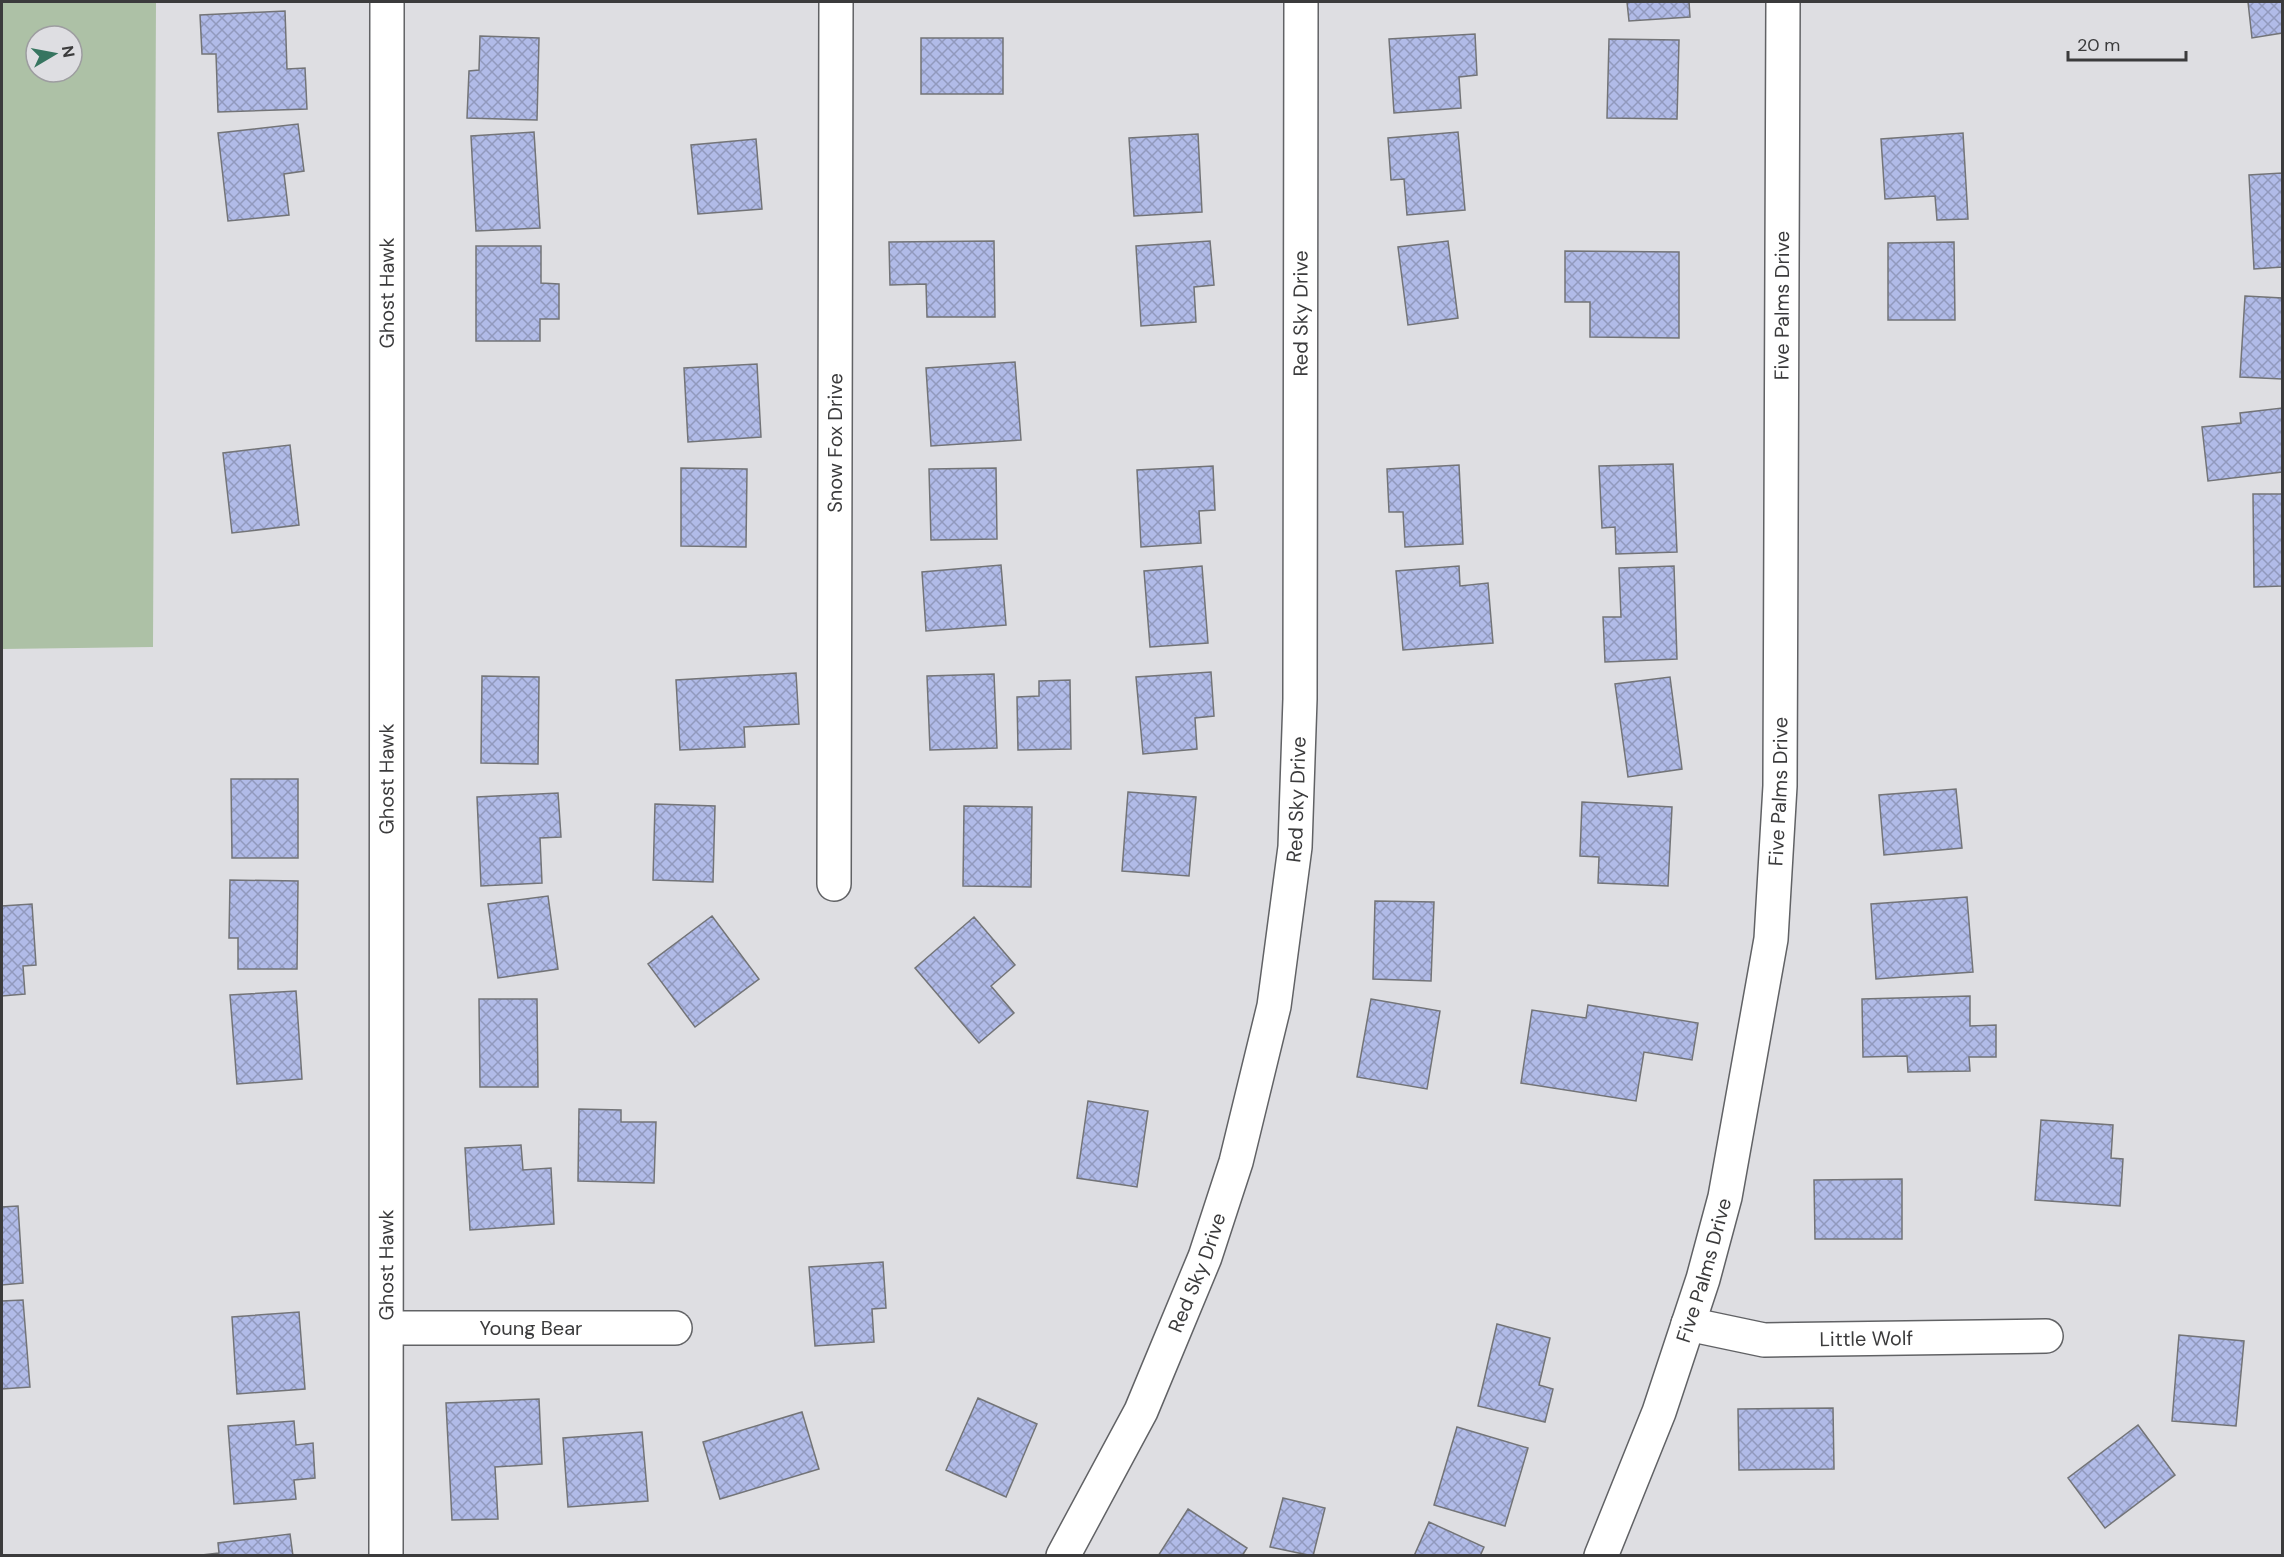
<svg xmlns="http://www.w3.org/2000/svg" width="2284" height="1557" viewBox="0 0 2284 1557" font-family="'DM Sans',sans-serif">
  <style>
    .grass { fill: #adc1a6; fill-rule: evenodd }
    .building { fill: url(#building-cross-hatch); stroke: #737477; stroke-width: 1.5 }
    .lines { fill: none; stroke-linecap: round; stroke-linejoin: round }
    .minor-casing { stroke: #616265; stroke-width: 36 }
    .tertiary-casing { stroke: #616265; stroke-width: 36 }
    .minor { stroke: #fff; stroke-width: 33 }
    .tertiary { stroke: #fff; stroke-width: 33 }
    .labels { text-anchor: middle; stroke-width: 4.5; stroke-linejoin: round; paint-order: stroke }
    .street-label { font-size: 20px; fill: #3b3b3c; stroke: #dedee2 }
  </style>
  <defs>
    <pattern id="building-cross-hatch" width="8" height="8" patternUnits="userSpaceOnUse" patternTransform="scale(1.5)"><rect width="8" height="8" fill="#b1bbe8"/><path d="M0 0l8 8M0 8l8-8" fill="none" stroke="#9199bd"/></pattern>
  </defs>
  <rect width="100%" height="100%" fill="#dedee2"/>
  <path class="grass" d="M 2,2 L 156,2 L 153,647 L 2,649 ZM 36,36 L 72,36 L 72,72 L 36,72 Z"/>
  <path class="building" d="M 1627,2 L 1689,2 L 1690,17 L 1629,21 Z
    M 2248,2 L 2282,2 L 2282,33 L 2252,38 Z
    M 285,11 L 287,69 L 305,68 L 307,109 L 218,112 L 216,54 L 202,54 L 200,15 Z
    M 1475,34 L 1477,75 L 1459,77 L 1461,108 L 1394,113 L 1389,39 Z
    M 480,36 L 539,38 L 537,120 L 467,118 L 469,71 L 479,70 Z
    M 921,38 L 1003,38 L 1003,94 L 921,94 Z
    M 1609,39 L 1679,40 L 1677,119 L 1607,118 Z
    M 298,124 L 304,171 L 284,174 L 289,215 L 228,221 L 218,133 Z
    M 534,132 L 540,228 L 476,231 L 471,136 Z
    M 1458,132 L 1465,210 L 1407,215 L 1404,179 L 1391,180 L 1388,138 Z
    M 1963,133 L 1968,219 L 1937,220 L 1935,196 L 1885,199 L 1881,139 Z
    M 1198,134 L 1202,212 L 1134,216 L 1129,138 Z
    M 756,139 L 762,209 L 698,214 L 691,145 Z
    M 2282,173 L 2282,267 L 2254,269 L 2249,175 Z
    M 994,241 L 995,317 L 927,317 L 926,284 L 890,285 L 889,242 Z
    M 1210,241 L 1214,285 L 1194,287 L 1196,322 L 1141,326 L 1136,246 Z
    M 1448,241 L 1458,318 L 1408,325 L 1398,247 Z
    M 1954,242 L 1955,320 L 1888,320 L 1888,243 Z
    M 476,246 L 541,246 L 541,283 L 559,284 L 559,319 L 540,319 L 540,341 L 476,341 Z
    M 1565,251 L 1679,252 L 1679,338 L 1590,337 L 1590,302 L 1565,302 Z
    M 2245,296 L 2282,298 L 2282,379 L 2240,377 Z
    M 1015,362 L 1021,440 L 931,446 L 926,368 Z
    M 757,364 L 761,437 L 688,442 L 684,368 Z
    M 2282,408 L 2282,472 L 2208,481 L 2202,427 L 2241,423 L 2240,413 Z
    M 290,445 L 299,525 L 232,533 L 223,453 Z
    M 1673,464 L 1677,552 L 1616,554 L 1615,527 L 1602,528 L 1599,466 Z
    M 1459,465 L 1463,544 L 1405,547 L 1403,512 L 1389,512 L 1387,469 Z
    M 1213,466 L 1215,510 L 1199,511 L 1201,543 L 1141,547 L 1137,470 Z
    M 681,468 L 747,469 L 746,547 L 681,546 Z
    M 996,468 L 997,539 L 931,540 L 929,469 Z
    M 2253,494 L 2282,494 L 2282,586 L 2254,587 Z
    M 1001,565 L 1006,625 L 926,631 L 922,572 Z
    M 1202,566 L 1208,643 L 1150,647 L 1144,571 Z
    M 1459,566 L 1460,586 L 1488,583 L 1493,643 L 1403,650 L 1396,571 Z
    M 1674,566 L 1677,659 L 1605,662 L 1603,617 L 1621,617 L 1619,568 Z
    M 1211,672 L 1214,716 L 1195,718 L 1197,749 L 1143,754 L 1136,677 Z
    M 796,673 L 799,724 L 744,727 L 745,747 L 680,750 L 676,680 Z
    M 994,674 L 997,748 L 930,750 L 927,676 Z
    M 482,676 L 539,677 L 538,764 L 481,763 Z
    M 1670,677 L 1682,769 L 1628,777 L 1615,684 Z
    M 1070,680 L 1071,749 L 1018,750 L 1017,697 L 1039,696 L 1039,681 Z
    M 231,779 L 298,779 L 298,858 L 232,858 Z
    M 1956,789 L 1962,848 L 1884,855 L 1879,795 Z
    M 1128,792 L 1196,797 L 1189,876 L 1122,871 Z
    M 558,793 L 561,837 L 540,838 L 542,883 L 481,886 L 477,797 Z
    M 1582,802 L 1672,807 L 1668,886 L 1598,883 L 1599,857 L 1580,856 Z
    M 655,804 L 715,806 L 713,882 L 653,880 Z
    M 964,806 L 1032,807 L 1031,887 L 963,886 Z
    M 230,880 L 298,881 L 297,969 L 238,969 L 238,938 L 229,938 Z
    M 548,896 L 558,969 L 498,978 L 488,904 Z
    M 1967,897 L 1973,972 L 1876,979 L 1871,904 Z
    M 1375,901 L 1434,902 L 1431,981 L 1373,979 Z
    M 32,904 L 36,965 L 23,966 L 25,994 L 2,996 L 2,906 Z
    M 712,916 L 759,979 L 695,1027 L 648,964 Z
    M 974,917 L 1015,965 L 991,986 L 1014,1013 L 979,1043 L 915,968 Z
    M 296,991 L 302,1079 L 237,1084 L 230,995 Z
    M 1970,996 L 1970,1026 L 1996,1025 L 1996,1057 L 1969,1057 L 1970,1071 L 1908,1072 L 1907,1056 L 1863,1057 L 1862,999 Z
    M 479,999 L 537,999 L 538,1087 L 480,1087 Z
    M 1371,999 L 1440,1011 L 1427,1089 L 1357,1077 Z
    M 1588,1005 L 1698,1023 L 1692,1060 L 1644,1052 L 1636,1101 L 1521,1083 L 1532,1010 L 1586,1018 Z
    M 1088,1101 L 1148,1111 L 1137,1187 L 1077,1178 Z
    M 579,1109 L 621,1110 L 621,1122 L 656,1122 L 654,1183 L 578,1181 Z
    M 2041,1120 L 2113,1125 L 2111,1158 L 2123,1159 L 2120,1206 L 2035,1200 Z
    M 521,1145 L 523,1170 L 551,1168 L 554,1224 L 470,1230 L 465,1148 Z
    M 1902,1179 L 1902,1239 L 1815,1239 L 1814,1180 Z
    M 18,1206 L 23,1283 L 2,1285 L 2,1207 Z
    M 883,1262 L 886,1308 L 872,1309 L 874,1342 L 815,1346 L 809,1267 Z
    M 23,1300 L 30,1387 L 2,1389 L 2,1301 Z
    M 299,1312 L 305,1389 L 237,1394 L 232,1317 Z
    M 1497,1324 L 1550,1338 L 1539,1385 L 1553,1389 L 1545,1422 L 1478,1406 Z
    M 2179,1335 L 2244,1341 L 2236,1426 L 2172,1421 Z
    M 978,1398 L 1037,1424 L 1006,1497 L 946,1470 Z
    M 539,1399 L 542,1464 L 495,1467 L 498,1519 L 452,1520 L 446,1403 Z
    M 1833,1408 L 1834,1469 L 1739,1470 L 1738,1409 Z
    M 802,1412 L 819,1469 L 720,1499 L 703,1442 Z
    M 294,1421 L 296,1445 L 313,1443 L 315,1478 L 294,1480 L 296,1499 L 234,1504 L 228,1426 Z
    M 2138,1425 L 2175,1475 L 2105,1528 L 2068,1478 Z
    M 1457,1427 L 1528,1448 L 1505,1526 L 1434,1505 Z
    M 642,1432 L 648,1501 L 568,1507 L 563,1438 Z
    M 1283,1498 L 1325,1508 L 1313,1556 L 1270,1547 Z
    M 1188,1509 L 1247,1548 L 1242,1556 L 1158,1556 Z
    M 1429,1522 L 1484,1547 L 1480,1556 L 1414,1556 Z
    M 290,1534 L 293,1556 L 193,1556 L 219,1553 L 218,1543 Z"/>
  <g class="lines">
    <defs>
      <g id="minor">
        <path id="s1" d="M 834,884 L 836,2"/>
        <path id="s2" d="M 1688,1324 L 1764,1340 L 2046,1336"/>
        <path id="s3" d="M 387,1328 L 675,1328"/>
        <path id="s4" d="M 386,1556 L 387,2"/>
        <path id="s5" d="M 1063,1556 L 1141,1411 L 1205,1257 L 1236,1162 L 1274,1006 L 1295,847 L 1300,699 L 1301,2"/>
      </g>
      <g id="tertiary">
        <path id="s6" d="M 1601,1556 L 1659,1412 L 1703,1279 L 1725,1197 L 1771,939 L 1780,786 L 1783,2"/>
      </g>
    </defs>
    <use href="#minor" class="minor-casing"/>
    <use href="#tertiary" class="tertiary-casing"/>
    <use href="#minor" class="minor"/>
    <use href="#tertiary" class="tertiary"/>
  </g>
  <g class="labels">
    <g class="street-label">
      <text dy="7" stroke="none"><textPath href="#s4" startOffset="1263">Ghost Hawk</textPath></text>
      <text dy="7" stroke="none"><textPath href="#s6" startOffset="1276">Five Palms Drive</textPath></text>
      <text dy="7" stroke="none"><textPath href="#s5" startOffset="1286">Red Sky Drive</textPath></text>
      <text dy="7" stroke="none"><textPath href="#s1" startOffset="441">Snow Fox Drive</textPath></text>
      <text dy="7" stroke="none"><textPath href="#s4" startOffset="777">Ghost Hawk</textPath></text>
      <text dy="7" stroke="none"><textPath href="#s6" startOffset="790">Five Palms Drive</textPath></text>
      <text dy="7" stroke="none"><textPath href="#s5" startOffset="800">Red Sky Drive</textPath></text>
      <text dy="7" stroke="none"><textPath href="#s4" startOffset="291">Ghost Hawk</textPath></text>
      <text dy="7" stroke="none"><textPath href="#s6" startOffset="304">Five Palms Drive</textPath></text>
      <text dy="7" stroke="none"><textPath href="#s5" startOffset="314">Red Sky Drive</textPath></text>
      <text dy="7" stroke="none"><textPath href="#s3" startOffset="144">Young Bear</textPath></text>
      <text dy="7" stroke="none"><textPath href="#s2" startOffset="180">Little Wolf</textPath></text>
    </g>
  </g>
  <rect width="2284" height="1557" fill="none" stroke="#3b3b3c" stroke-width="6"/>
  <g transform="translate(54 54) rotate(80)"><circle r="28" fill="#dedee2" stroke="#9d9da0" stroke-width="1.5"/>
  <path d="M0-4.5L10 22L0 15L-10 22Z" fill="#377560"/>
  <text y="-9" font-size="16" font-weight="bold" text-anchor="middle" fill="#3b3b3c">N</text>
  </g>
  <path d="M2068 51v9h118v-9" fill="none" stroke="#3b3b3c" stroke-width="3"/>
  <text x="2077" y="51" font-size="18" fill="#3b3b3c" stroke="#dedee2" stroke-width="4.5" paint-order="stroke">20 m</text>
</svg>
